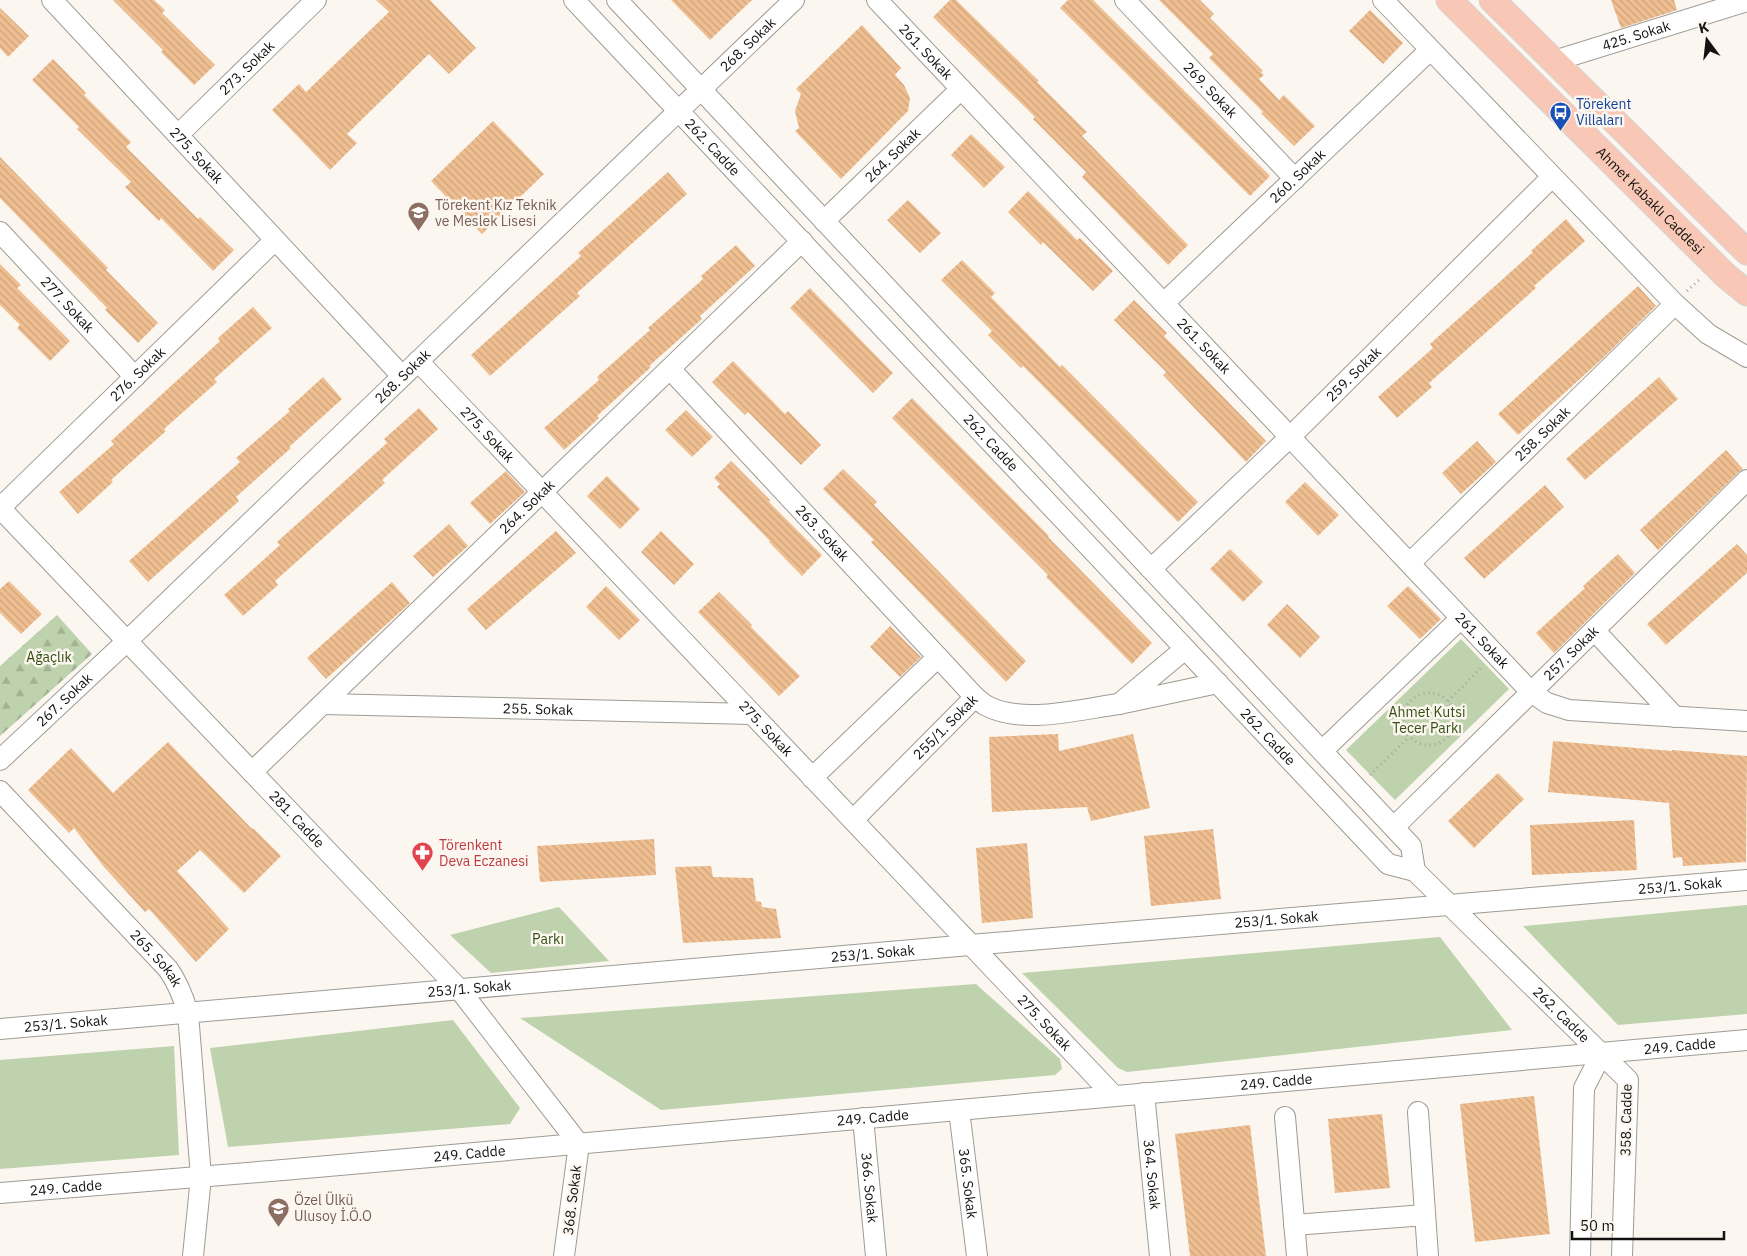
<svg xmlns="http://www.w3.org/2000/svg" width="1747" height="1256" viewBox="0 0 1747 1256" font-family="'IBM Plex Sans',sans-serif">
  <style>
    .green { fill: #bed2ad }
    .forest { fill: url(#forest-firs) }
    .building { fill: url(#building-back-hatch) }
    .lines { fill: none; stroke-linecap: round; stroke-linejoin: round }
    .minor-casing { stroke: #9e9b95; stroke-width: 22 }
    .major-casing { stroke: #d5d4d4; stroke-width: 27 }
    .path { stroke: #a9a6a1; stroke-width: 3; stroke-dasharray: 1 4; stroke-linecap: butt }
    .minor { stroke: #fff; stroke-width: 20 }
    .major { stroke: #f8c7b5; stroke-width: 25 }
    .labels { text-anchor: middle; stroke-width: 5; stroke-linejoin: round; paint-order: stroke }
    .street-label { font-size: 14px; fill: #131210; stroke: #fbf7f0 }
    .transit-label { font-size: 14px; fill: #164399; stroke: #fbf7f0; text-anchor: start }
    .education-label { font-size: 14px; fill: #785e54; stroke: #fbf7f0; text-anchor: start }
    .park-label { font-size: 14px; fill: #354f13; stroke: #fbf7f0 }
    .health-label { font-size: 14px; fill: #be3a42; stroke: #fbf7f0; text-anchor: start }
  </style>
  <defs>
    <pattern id="forest-firs" width="22" height="20" patternUnits="userSpaceOnUse" patternTransform="scale(1.25)"><rect width="22" height="20" fill="#bed2ad"/><path d="M5 1l3.5 6h-7zM16 11l3.5 6h-7z" fill="#a2b394"/></pattern>
    <pattern id="building-back-hatch" width="6" height="6" patternUnits="userSpaceOnUse" patternTransform="scale(1.25)"><rect width="6" height="6" fill="#f0bf91"/><path d="M-1 5l2 2M0 0l6 6M5-1l2 2" fill="none" stroke="#cda37c"/></pattern>
  </defs>
  <rect width="100%" height="100%" fill="#fbf7f0"/>
  <path class="green" d="M 1461,639 L 1509,689 L 1395,800 L 1346,750 Z
    M 1747,905 L 1747,1014 L 1618,1025 L 1523,926 Z
    M 559,907 L 609,961 L 491,973 L 450,935 Z
    M 1440,937 L 1512,1030 L 1127,1072 L 1118,1068 L 1022,973 Z
    M 976,984 L 1060,1059 L 1062,1069 L 1055,1075 L 661,1110 L 520,1018 Z
    M 453,1020 L 520,1108 L 510,1124 L 228,1147 L 210,1048 Z
    M 174,1046 L 179,1155 L 0,1169 L 0,1060 Z"/>
  <path class="forest" d="M 57,615 L 92,654 L 0,736 L 0,666 Z"/>
  <path class="building" d="M 113,0 L 154,0 L 165,10 L 162,13 L 215,65 L 194,85 L 161,52 L 163,50 Z
    M 376,0 L 430,0 L 476,48 L 449,74 L 429,54 L 347,134 L 357,143 L 330,170 L 272,110 L 299,84 L 306,92 L 389,12 Z
    M 671,0 L 752,0 L 710,40 Z
    M 950,0 L 956,0 L 1039,81 L 1037,82 L 1087,132 L 1082,136 L 1188,245 L 1168,265 L 1082,177 L 1086,172 L 1033,119 L 1035,117 L 933,17 Z
    M 1068,0 L 1093,0 L 1270,176 L 1250,196 L 1060,8 Z
    M 1159,0 L 1200,0 L 1214,14 L 1210,18 L 1263,71 L 1261,72 L 1264,75 L 1259,79 L 1279,100 L 1284,95 L 1315,126 L 1294,146 L 1261,113 L 1263,112 L 1209,58 L 1213,54 Z
    M 1611,0 L 1674,0 L 1677,10 L 1621,28 Z
    M 0,8 L 29,36 L 8,57 L 0,48 Z
    M 1370,10 L 1403,43 L 1383,64 L 1349,31 Z
    M 862,25 L 901,68 L 895,75 L 904,85 L 910,98 L 908,111 L 841,179 L 795,131 L 799,128 L 795,111 L 801,94 L 796,89 Z
    M 53,59 L 86,93 L 84,95 L 131,142 L 126,147 L 198,219 L 200,217 L 234,250 L 213,271 L 161,218 L 159,221 L 125,187 L 131,182 L 77,129 L 79,127 L 32,80 Z
    M 493,121 L 544,174 L 482,234 L 431,181 Z
    M 971,134 L 1005,167 L 984,188 L 951,155 Z
    M 0,157 L 108,268 L 106,270 L 158,323 L 138,343 L 105,310 L 107,308 L 0,198 Z
    M 668,172 L 687,194 L 577,293 L 580,296 L 490,376 L 471,355 L 581,256 L 578,253 Z
    M 1028,191 L 1077,240 L 1080,238 L 1113,271 L 1093,291 L 1043,242 L 1041,245 L 1008,212 Z
    M 908,200 L 941,233 L 920,253 L 887,220 Z
    M 1566,219 L 1585,241 L 1534,286 L 1536,288 L 1429,383 L 1432,387 L 1397,418 L 1378,397 L 1433,348 L 1430,344 L 1533,252 L 1531,251 Z
    M 736,245 L 755,266 L 700,316 L 702,319 L 649,366 L 651,367 L 597,416 L 599,418 L 564,450 L 544,428 L 599,380 L 597,377 L 650,330 L 648,328 L 703,279 L 701,276 Z
    M 962,260 L 995,293 L 991,297 L 1060,367 L 1062,365 L 1198,502 L 1178,522 L 1023,366 L 1021,368 L 988,335 L 992,331 L 941,280 Z
    M 0,264 L 21,285 L 17,288 L 70,341 L 50,361 L 17,328 L 20,325 L 0,305 Z
    M 1638,286 L 1656,306 L 1602,359 L 1518,435 L 1498,414 Z
    M 810,288 L 893,373 L 873,393 L 790,308 Z
    M 1134,300 L 1167,333 L 1164,336 L 1266,441 L 1246,462 L 1163,375 L 1166,372 L 1114,320 Z
    M 253,307 L 272,328 L 214,379 L 217,382 L 164,429 L 166,431 L 111,480 L 113,482 L 78,514 L 59,492 L 114,444 L 111,441 L 220,341 L 218,338 Z
    M 733,361 L 785,414 L 788,411 L 821,445 L 801,465 L 748,412 L 745,415 L 712,382 Z
    M 323,377 L 342,399 L 289,447 L 291,448 L 236,497 L 239,501 L 148,582 L 129,561 L 240,462 L 236,458 L 290,411 L 288,409 Z
    M 1659,377 L 1678,399 L 1585,480 L 1566,459 Z
    M 912,398 L 1049,536 L 1048,537 L 1152,643 L 1132,664 L 1046,577 L 1048,575 L 892,418 Z
    M 419,408 L 438,429 L 382,480 L 385,483 L 275,581 L 278,585 L 243,616 L 224,595 L 280,545 L 277,542 L 387,443 L 384,439 Z
    M 686,410 L 713,437 L 692,457 L 665,430 Z
    M 1477,441 L 1496,462 L 1461,494 L 1442,473 Z
    M 1726,450 L 1743,469 L 1739,472 L 1658,550 L 1640,530 Z
    M 731,461 L 770,500 L 769,502 L 822,555 L 802,576 L 769,542 L 770,541 L 717,487 L 720,484 L 714,478 Z
    M 843,469 L 877,502 L 874,505 L 1026,661 L 1006,682 L 871,542 L 874,540 L 823,489 Z
    M 506,471 L 525,492 L 490,524 L 470,503 Z
    M 607,476 L 640,509 L 620,529 L 587,496 Z
    M 1305,482 L 1339,515 L 1318,536 L 1285,502 Z
    M 1545,485 L 1564,507 L 1484,579 L 1464,558 Z
    M 449,524 L 468,546 L 433,577 L 413,556 Z
    M 556,531 L 576,553 L 486,630 L 467,609 Z
    M 661,531 L 694,564 L 674,585 L 641,552 Z
    M 1737,544 L 1747,555 L 1747,573 L 1666,645 L 1647,624 Z
    M 1230,549 L 1263,582 L 1243,602 L 1210,569 Z
    M 1618,554 L 1635,573 L 1554,653 L 1536,633 L 1585,588 L 1583,586 Z
    M 9,581 L 42,614 L 21,634 L 0,613 L 0,589 Z
    M 392,582 L 410,603 L 326,679 L 307,658 Z
    M 606,586 L 640,620 L 619,640 L 586,607 Z
    M 1408,586 L 1441,619 L 1420,639 L 1387,606 Z
    M 719,592 L 752,625 L 751,627 L 800,676 L 779,696 L 698,612 Z
    M 1287,604 L 1320,637 L 1300,658 L 1267,625 Z
    M 890,626 L 921,657 L 900,677 L 870,647 Z
    M 1058,734 L 1059,751 L 1133,734 L 1150,808 L 1091,821 L 1087,807 L 992,812 L 989,737 Z
    M 1553,741 L 1672,751 L 1672,750 L 1747,756 L 1746,862 L 1683,866 L 1682,857 L 1673,858 L 1669,803 L 1548,792 Z
    M 168,742 L 252,829 L 253,828 L 281,856 L 244,893 L 200,850 L 177,871 L 229,929 L 196,962 L 149,909 L 145,912 L 104,867 L 74,828 L 69,833 L 28,790 L 71,748 L 113,793 Z
    M 1498,773 L 1524,799 L 1474,848 L 1448,821 Z
    M 1634,820 L 1637,870 L 1532,875 L 1530,825 Z
    M 1213,829 L 1221,899 L 1151,906 L 1144,836 Z
    M 654,839 L 656,875 L 540,882 L 537,846 Z
    M 1027,843 L 1033,918 L 982,923 L 976,848 Z
    M 711,866 L 713,877 L 753,878 L 756,901 L 761,902 L 762,907 L 776,909 L 781,938 L 683,943 L 675,867 Z
    M 1534,1096 L 1550,1234 L 1475,1242 L 1460,1104 Z
    M 1382,1114 L 1390,1188 L 1335,1193 L 1328,1119 Z
    M 1250,1125 L 1266,1256 L 1190,1256 L 1175,1134 Z"/>
  <g class="lines">
    <defs>
      <g id="minor">
        <path id="s1" d="M 52,0 L 402,376"/>
        <path id="s2" d="M 574,0 L 1388,864 L 1415,871 L 1628,1080 L 1622,1256"/>
        <path d="M 617,0 L 1411,846 L 1415,871"/>
        <path id="s3" d="M 877,0 L 1531,692 L 1547,703 L 1569,710 L 1747,721"/>
        <path id="s4" d="M 1125,0 L 1295,179"/>
        <path d="M 1383,0 L 1675,304 L 1708,334 L 1747,357"/>
        <path id="s5" d="M 1554,61 L 1747,1"/>
        <path id="s6" d="M 178,135 L 316,0"/>
        <path id="s7" d="M 824,221 L 961,89"/>
        <path id="s8" d="M 0,232 L 135,377"/>
        <path id="s9" d="M 1164,303 L 1430,50"/>
        <path id="s10" d="M 418,361 L 1114,1096"/>
        <path id="s11" d="M 670,369 L 975,697"/>
        <path id="s12" d="M 0,508 L 459,989 L 579,1144 L 564,1256"/>
        <path id="s13" d="M 0,508 L 275,240"/>
        <path id="s14" d="M 1410,563 L 1675,304"/>
        <path id="s15" d="M 1151,569 L 1290,437 L 1552,177"/>
        <path d="M 1594,630 L 1675,717"/>
        <path d="M 1185,649 L 1119,704 L 1218,683"/>
        <path id="s16" d="M 323,704 L 752,714"/>
        <path d="M 1322,751 L 1461,618"/>
        <path id="s17" d="M 0,760 L 127,641 L 794,0"/>
        <path id="s18" d="M 252,772 L 802,241"/>
        <path d="M 812,778 L 938,657"/>
        <path id="s19" d="M 0,791 L 168,969 C 178,983 183,996 188,1013 L 201,1177 L 193,1256"/>
        <path id="s20" d="M 853,820 L 975,697 C 979,700 983,704 987,706 C 1024,725 1080,709 1119,704"/>
        <path id="s21" d="M 1394,827 L 1747,480"/>
        <path id="s22" d="M 0,1029 L 970,945 L 1747,880"/>
        <path id="s23" d="M 1144,1093 L 1160,1256"/>
        <path id="s24" d="M 959,1110 L 977,1256"/>
        <path d="M 1418,1112 L 1428,1256"/>
        <path d="M 1285,1117 L 1297,1256"/>
        <path id="s25" d="M 863,1118 L 876,1256"/>
        <path id="s26" d="M 0,1193 L 283,1170 L 1747,1040"/>
        <path d="M 1294,1225 L 1425,1215"/>
        <path d="M 1580,1256 L 1584,1088 L 1602,1053"/>
      </g>
      <g id="major">
        <path id="s27" d="M 1449,0 L 1725,275 L 1747,293"/>
        <path d="M 1492,0 L 1747,252"/>
      </g>
    </defs>
    <use href="#minor" class="minor-casing"/>
    <use href="#major" class="major-casing"/>
    <path class="path" d="M 1687,291 L 1699,280
      M1403 719a26 26 0 1 1 52 0a26 26 0 1 1-52 0Z
      M 1448,701 L 1481,668
      M 1370,775 L 1409,737"/>
    <use href="#minor" class="minor"/>
    <use href="#major" class="major"/>
  </g>
  <defs>
    <symbol id="bus-pin" viewBox="-11 -11 22 30"><path d="M0 17L-7.5 6A9.5 9.5 0 1 1 7.5 6Z" fill="#1a4fb4" stroke="#fbf7f0"/><path d="M-5-6H5V4H4V6H2V4H-2V6H-4V4H-5ZM-3.5-4V0h7V-4ZM-3.5 1.2v1.5H-2V1.2ZM2 1.2v1.5H3.5V1.2Z" fill="#fff"/></symbol>
    <symbol id="school-pin" viewBox="-11 -11 22 30"><path d="M0 17L-7.5 6A9.5 9.5 0 1 1 7.5 6Z" fill="#8d6e63" stroke="#fbf7f0"/><path d="M0-5L7-2L0 1L-7-2ZM-4 1L0 2.5L4 1V4Q0 6-4 4Z" fill="#fff"/></symbol>
    <symbol id="pharmacy-pin" viewBox="-11 -11 22 30"><path d="M0 17L-7.5 6A9.5 9.5 0 1 1 7.5 6Z" fill="#e0444e" stroke="#fbf7f0"/><path d="M-2-6h4v4h4v4h-4v4h-4v-4h-4v-4h4Z" fill="#fff"/></symbol>
  </defs>
  <g fill-rule="evenodd">
    <use href="#bus-pin" x="1548" y="100" width="25" height="34"/>
    <use href="#school-pin" x="406" y="200" width="25" height="34"/>
    <use href="#pharmacy-pin" x="410" y="840" width="25" height="34"/>
    <use href="#school-pin" x="266" y="1196" width="25" height="34"/>
  </g>
  <g class="labels">
    <g class="street-label">
      <text dy="5" stroke="none"><textPath href="#s5" startOffset="86">425. Sokak</textPath></text>
      <text dy="5" stroke="none"><textPath href="#s17" startOffset="1035">268. Sokak</textPath></text>
      <text dy="5" stroke="none"><textPath href="#s3" startOffset="71">261. Sokak</textPath></text>
      <text dy="5" stroke="none"><textPath href="#s6" startOffset="96">273. Sokak</textPath></text>
      <text dy="5" stroke="none"><textPath href="#s4" startOffset="124">269. Sokak</textPath></text>
      <text dy="5" stroke="none"><textPath href="#s2" startOffset="202">262. Cadde</textPath></text>
      <text dy="5" stroke="none"><textPath href="#s1" startOffset="212">275. Sokak</textPath></text>
      <text dy="5" stroke="none"><textPath href="#s7" startOffset="95">264. Sokak</textPath></text>
      <text dy="5" stroke="none"><textPath href="#s9" startOffset="184">260. Sokak</textPath></text>
      <text dy="5" stroke="none"><textPath href="#s27" startOffset="284">Ahmet Kabaklı Caddesi</textPath></text>
      <text dy="5" stroke="none"><textPath href="#s8" startOffset="99">277. Sokak</textPath></text>
      <text dy="5" stroke="none"><textPath href="#s3" startOffset="476">261. Sokak</textPath></text>
      <text dy="5" stroke="none"><textPath href="#s13" startOffset="192">276. Sokak</textPath></text>
      <text dy="5" stroke="none"><textPath href="#s15" startOffset="281">259. Sokak</textPath></text>
      <text dy="5" stroke="none"><textPath href="#s17" startOffset="556">268. Sokak</textPath></text>
      <text dy="5" stroke="none"><textPath href="#s14" startOffset="185">258. Sokak</textPath></text>
      <text dy="5" stroke="none"><textPath href="#s10" startOffset="101">275. Sokak</textPath></text>
      <text dy="5" stroke="none"><textPath href="#s2" startOffset="608">262. Cadde</textPath></text>
      <text dy="5" stroke="none"><textPath href="#s18" startOffset="382">264. Sokak</textPath></text>
      <text dy="5" stroke="none"><textPath href="#s11" startOffset="224">263. Sokak</textPath></text>
      <text dy="5" stroke="none"><textPath href="#s3" startOffset="881">261. Sokak</textPath></text>
      <text dy="5" stroke="none"><textPath href="#s21" startOffset="248">257. Sokak</textPath></text>
      <text dy="5" stroke="none"><textPath href="#s17" startOffset="88">267. Sokak</textPath></text>
      <text dy="5" stroke="none"><textPath href="#s16" startOffset="215">255. Sokak</textPath></text>
      <text dy="5" stroke="none"><textPath href="#s10" startOffset="506">275. Sokak</textPath></text>
      <text dy="5" stroke="none"><textPath href="#s20" startOffset="131">255/1. Sokak</textPath></text>
      <text dy="5" stroke="none"><textPath href="#s2" startOffset="1012">262. Cadde</textPath></text>
      <text dy="5" stroke="none"><textPath href="#s12" startOffset="430">281. Cadde</textPath></text>
      <text dy="5" stroke="none"><textPath href="#s22" startOffset="1686">253/1. Sokak</textPath></text>
      <text dy="5" stroke="none"><textPath href="#s22" startOffset="1281">253/1. Sokak</textPath></text>
      <text dy="5" stroke="none"><textPath href="#s22" startOffset="876">253/1. Sokak</textPath></text>
      <text dy="5" stroke="none"><textPath href="#s19" startOffset="229">265. Sokak</textPath></text>
      <text dy="5" stroke="none"><textPath href="#s22" startOffset="471">253/1. Sokak</textPath></text>
      <text dy="5" stroke="none"><textPath href="#s2" startOffset="1420">262. Cadde</textPath></text>
      <text dy="5" stroke="none"><textPath href="#s22" startOffset="66">253/1. Sokak</textPath></text>
      <text dy="5" stroke="none"><textPath href="#s10" startOffset="911">275. Sokak</textPath></text>
      <text dy="5" stroke="none"><textPath href="#s26" startOffset="1686">249. Cadde</textPath></text>
      <text dy="5" stroke="none"><textPath href="#s26" startOffset="1281">249. Cadde</textPath></text>
      <text dy="5" stroke="none"><textPath href="#s26" startOffset="876">249. Cadde</textPath></text>
      <text transform="translate(1626 1120) rotate(-89)" y="5">358. Cadde</text>
      <text dy="5" stroke="none"><textPath href="#s26" startOffset="471">249. Cadde</textPath></text>
      <text dy="5" stroke="none"><textPath href="#s23" startOffset="82">364. Sokak</textPath></text>
      <text dy="5" stroke="none"><textPath href="#s24" startOffset="74">365. Sokak</textPath></text>
      <text dy="5" stroke="none"><textPath href="#s25" startOffset="70">366. Sokak</textPath></text>
      <text dy="5" stroke="none"><textPath href="#s26" startOffset="66">249. Cadde</textPath></text>
      <text transform="translate(572 1200) rotate(-83)" y="5">368. Sokak</text>
    </g>
    <g class="transit-label">
      <text x="1576" y="109">Törekent<tspan x="1576" dy="16">Villaları</tspan></text>
    </g>
    <g class="education-label">
      <text x="435" y="210">Törekent Kız Teknik<tspan x="435" dy="16">ve Meslek Lisesi</tspan></text>
      <text x="294" y="1205">Özel Ülkü<tspan x="294" dy="16">Ulusoy İ.Ö.O</tspan></text>
    </g>
    <g class="park-label">
      <text x="49" y="662">Ağaçlık</text>
      <text x="1427" y="717">Ahmet Kutsi<tspan x="1427" dy="16">Tecer Parkı</tspan></text>
      <text x="548" y="944">Parkı</text>
    </g>
    <g class="health-label">
      <text x="439" y="850">Törenkent<tspan x="439" dy="16">Deva Eczanesi</tspan></text>
    </g>
  </g>
  <g transform="translate(1707 40) rotate(345)" stroke="#fbf7f0" stroke-width="4" paint-order="stroke">
  <path d="M0-4L9 19L0 12L-9 19Z" fill="#131210"/>
  <text y="-8" font-size="14" font-weight="bold" text-anchor="middle" fill="#131210">K</text>
  </g>
  <path d="M1572 1231v8h152v-8" fill="none" stroke="#131210" stroke-width="2.5"/>
  <text x="1580" y="1231" font-size="15" fill="#131210" stroke="#fbf7f0" stroke-width="4" paint-order="stroke">50 m</text>
</svg>
